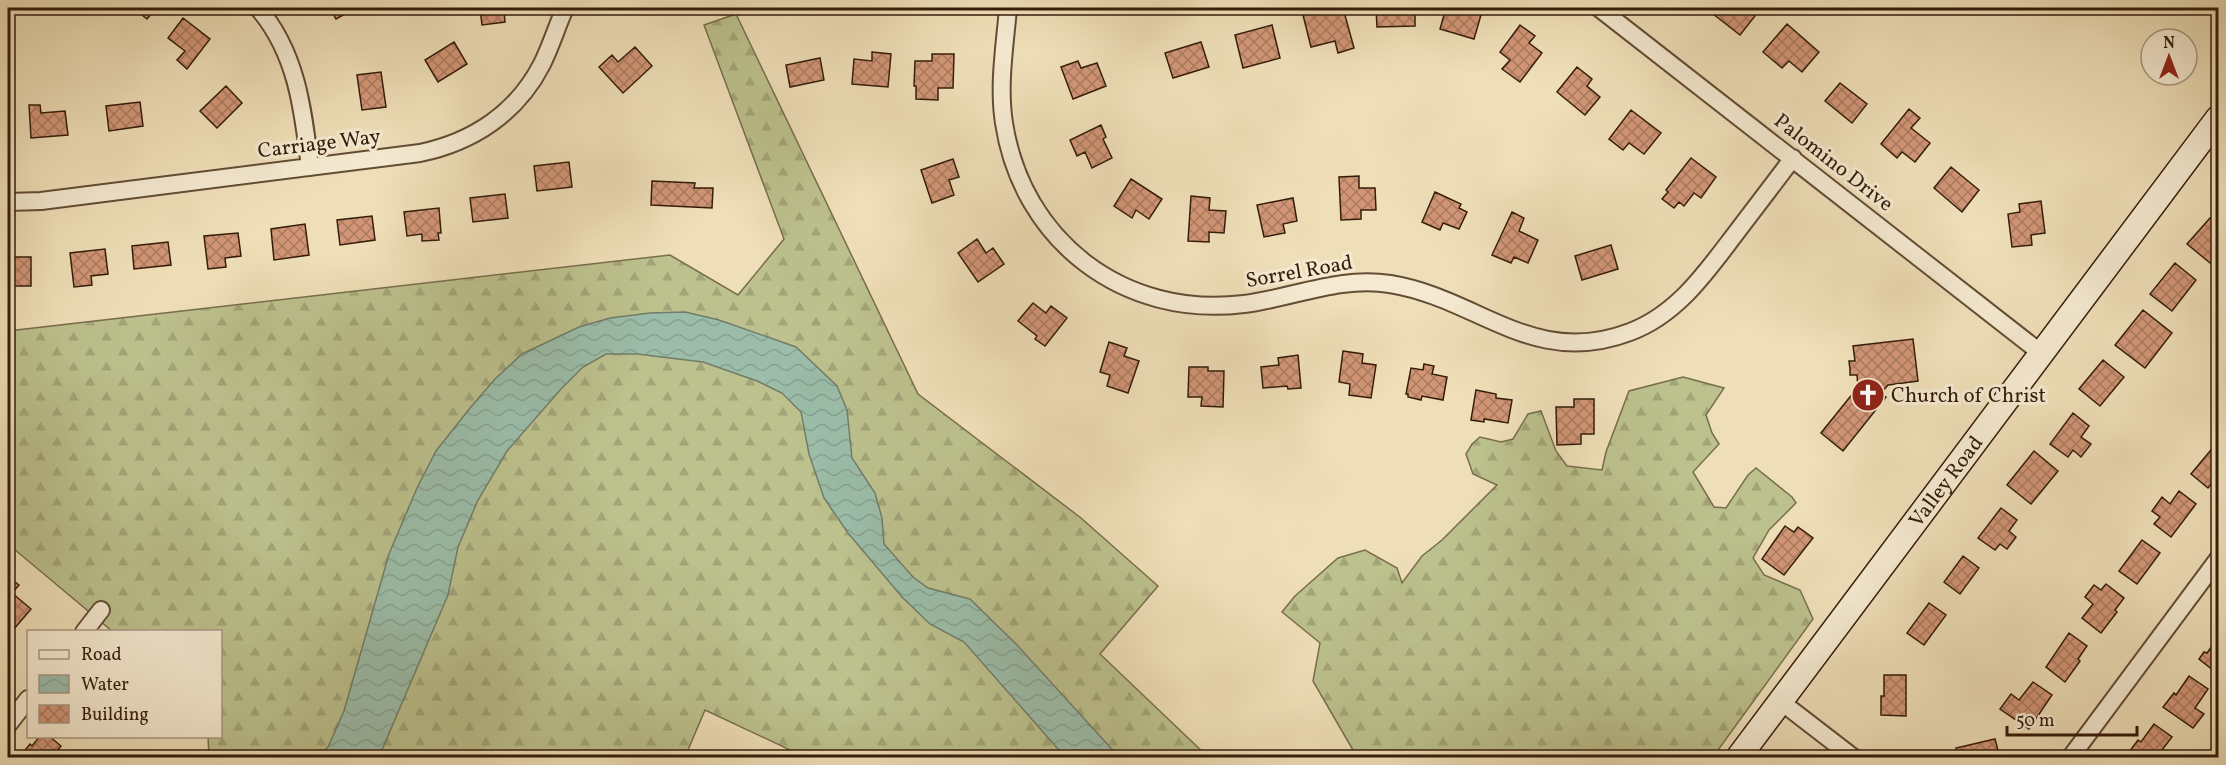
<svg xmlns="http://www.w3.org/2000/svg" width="2226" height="765" viewBox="0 0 2226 765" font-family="Vollkorn,serif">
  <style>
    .forest { fill: url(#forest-firs); stroke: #786e4c; stroke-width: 1.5 }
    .water { fill: url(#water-waves); stroke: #727d69; stroke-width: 1.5 }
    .building { fill: url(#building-cross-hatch); stroke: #341c0a; stroke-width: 1.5 }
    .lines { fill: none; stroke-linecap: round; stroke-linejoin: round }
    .street-casing { stroke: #634d36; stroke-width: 20 }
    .secondary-casing { stroke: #341c0a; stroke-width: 27 }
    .street { stroke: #f5ead1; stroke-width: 16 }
    .secondary { stroke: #f5ead1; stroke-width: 24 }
    .labels { text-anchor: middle; stroke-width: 6; stroke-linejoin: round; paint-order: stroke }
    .street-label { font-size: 21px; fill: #341c0a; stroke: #f5ead1 }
    .poi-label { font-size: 21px; fill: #341c0a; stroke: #f5ead1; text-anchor: start }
  </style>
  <defs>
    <pattern id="forest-firs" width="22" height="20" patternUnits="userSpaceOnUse" patternTransform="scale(1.5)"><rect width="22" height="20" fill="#bcc18d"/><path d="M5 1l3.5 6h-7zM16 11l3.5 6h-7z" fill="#a2a578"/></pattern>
    <pattern id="water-waves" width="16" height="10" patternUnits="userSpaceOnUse" patternTransform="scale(1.5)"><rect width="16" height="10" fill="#9bbda9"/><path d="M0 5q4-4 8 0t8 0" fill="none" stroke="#86a290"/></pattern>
    <pattern id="building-cross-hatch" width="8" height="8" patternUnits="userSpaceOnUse" patternTransform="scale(1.5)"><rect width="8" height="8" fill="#d29677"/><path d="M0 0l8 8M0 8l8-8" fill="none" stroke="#ab7a60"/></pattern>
  </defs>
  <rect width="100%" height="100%" fill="#efdfb8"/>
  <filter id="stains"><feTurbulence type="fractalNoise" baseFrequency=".00333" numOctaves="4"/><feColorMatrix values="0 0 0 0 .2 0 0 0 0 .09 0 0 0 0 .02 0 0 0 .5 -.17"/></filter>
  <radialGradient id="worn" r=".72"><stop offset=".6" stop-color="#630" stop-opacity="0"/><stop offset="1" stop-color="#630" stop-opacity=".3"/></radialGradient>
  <path class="forest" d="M 736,14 L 918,394 L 1081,518 L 1158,586 L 1100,654 L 1208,757 L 805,757 L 705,710 L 685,757 L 209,757 L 208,737 L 220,736 L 220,632 L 112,631 L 8,544 L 8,331 L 670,255 L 738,295 L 784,239 L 704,25 Z
    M 1683,377 L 1724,388 L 1706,415 L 1712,433 L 1719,444 L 1693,472 L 1714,507 L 1726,508 L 1748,475 L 1756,468 L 1792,497 L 1796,503 L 1769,530 L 1753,558 L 1764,575 L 1800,590 L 1813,619 L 1713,757 L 1357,757 L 1313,681 L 1320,643 L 1282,612 L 1295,596 L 1338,558 L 1365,550 L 1397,568 L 1402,583 L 1422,556 L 1442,540 L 1497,485 L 1473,474 L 1466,454 L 1472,444 L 1480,437 L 1501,442 L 1513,439 L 1528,414 L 1541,411 L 1556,451 L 1567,466 L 1602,470 L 1606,452 L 1629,391 Z"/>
  <path class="water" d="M 685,312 L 719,320 L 796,347 L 837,386 L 847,410 L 852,458 L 875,493 L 882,518 L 884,544 L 913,577 L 928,588 L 970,599 L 1016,644 L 1119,757 L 1065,757 L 964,642 L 930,624 L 902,597 L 848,533 L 824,498 L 809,454 L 801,412 L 782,393 L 757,381 L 703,362 L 637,354 L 606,354 L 583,367 L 561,389 L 507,451 L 478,500 L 458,547 L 448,595 L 379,757 L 320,757 L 321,754 L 328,747 L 344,711 L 389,554 L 417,488 L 436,451 L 470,408 L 495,379 L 522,354 L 579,327 L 610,318 L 650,313 Z"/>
  <path class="building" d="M 133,8 L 156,8 L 147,19 Z
    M 330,8 L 356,8 L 336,19 Z
    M 480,8 L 507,8 L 507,11 L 504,11 L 505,22 L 482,25 Z
    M 1331,8 L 1343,8 L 1354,48 L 1338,53 L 1335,41 L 1311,47 L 1303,15 Z
    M 1376,8 L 1415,8 L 1415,26 L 1377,27 Z
    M 1446,8 L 1483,8 L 1474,39 L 1440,29 Z
    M 1718,8 L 1744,8 L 1755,16 L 1740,35 L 1713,14 Z
    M 183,18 L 210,39 L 187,69 L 177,60 L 185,51 L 168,38 Z
    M 1787,24 L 1819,52 L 1802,72 L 1789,61 L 1782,68 L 1763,52 Z
    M 1272,25 L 1280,58 L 1243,68 L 1235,35 Z
    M 1520,25 L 1535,36 L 1529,43 L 1542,53 L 1520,82 L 1502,69 L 1510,60 L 1500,52 Z
    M 454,42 L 467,64 L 438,82 L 425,60 Z
    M 1201,42 L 1209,67 L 1173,78 L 1165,53 Z
    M 635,47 L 652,66 L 623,93 L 599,67 L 612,55 L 618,62 Z
    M 872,52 L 891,54 L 888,87 L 852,84 L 854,59 L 872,61 Z
    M 932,54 L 954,54 L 953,88 L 938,88 L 938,100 L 916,99 L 916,86 L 914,86 L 915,61 L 932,61 Z
    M 820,58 L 824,80 L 790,87 L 786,65 Z
    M 1078,61 L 1081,68 L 1097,63 L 1106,86 L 1073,99 L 1061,67 Z
    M 1577,67 L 1592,79 L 1587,86 L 1600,97 L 1585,115 L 1557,92 Z
    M 381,72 L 386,107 L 362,110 L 357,75 Z
    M 1840,83 L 1867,104 L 1852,123 L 1825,101 Z
    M 226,86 L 242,103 L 217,128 L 200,111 Z
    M 140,102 L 143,126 L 109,131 L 106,106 Z
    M 29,105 L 40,105 L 41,113 L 65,111 L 68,135 L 31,138 Z
    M 1909,109 L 1920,118 L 1911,128 L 1930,143 L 1915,162 L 1902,152 L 1897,158 L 1881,144 Z
    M 1631,110 L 1661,133 L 1644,154 L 1629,143 L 1623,150 L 1609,139 Z
    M 1101,125 L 1106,137 L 1103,139 L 1112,158 L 1092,168 L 1085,152 L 1077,156 L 1070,140 Z
    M 1691,158 L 1716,177 L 1701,198 L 1694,193 L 1684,206 L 1679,202 L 1674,208 L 1662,199 L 1668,192 L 1666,190 Z
    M 953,159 L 959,177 L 949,180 L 954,195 L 932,203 L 921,170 Z
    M 569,162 L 572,187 L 537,191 L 534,166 Z
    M 1951,167 L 1979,190 L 1962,212 L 1934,188 Z
    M 1359,176 L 1359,188 L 1375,188 L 1376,210 L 1361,210 L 1361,219 L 1341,220 L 1339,177 Z
    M 1131,179 L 1162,199 L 1149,219 L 1136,210 L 1132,218 L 1114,206 Z
    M 652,181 L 695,183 L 694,188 L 713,188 L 712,208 L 651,205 Z
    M 1435,192 L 1461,204 L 1459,208 L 1467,212 L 1459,229 L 1443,223 L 1440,230 L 1422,222 Z
    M 505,194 L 508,218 L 473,222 L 470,198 Z
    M 1191,196 L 1210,198 L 1209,210 L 1226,211 L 1224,233 L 1209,232 L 1209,242 L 1188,241 Z
    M 1293,198 L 1297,221 L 1283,224 L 1285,233 L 1264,237 L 1257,205 Z
    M 2041,201 L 2045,233 L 2031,235 L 2032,245 L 2012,247 L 2008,214 L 2020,212 L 2019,204 Z
    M 439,208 L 441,233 L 438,233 L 439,240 L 422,241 L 422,234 L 407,236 L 404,212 Z
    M 1512,212 L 1524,218 L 1519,231 L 1538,240 L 1528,263 L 1514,257 L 1511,263 L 1492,255 Z
    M 372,216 L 375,240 L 340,245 L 337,220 Z
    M 2210,218 L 2218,224 L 2218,263 L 2215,267 L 2187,244 Z
    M 305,224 L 309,255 L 274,260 L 271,229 Z
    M 238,233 L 241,256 L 225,258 L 226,267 L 208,269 L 204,236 Z
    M 977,239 L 986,253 L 993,248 L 1004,264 L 978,282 L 958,253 Z
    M 168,242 L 171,265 L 134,269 L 132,246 Z
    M 1611,245 L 1618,269 L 1582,280 L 1575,256 Z
    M 105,249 L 108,274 L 91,276 L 92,285 L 74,287 L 70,253 Z
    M 14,257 L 31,257 L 31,286 L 8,286 L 8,263 L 14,263 Z
    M 2175,263 L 2196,280 L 2172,311 L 2150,294 Z
    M 1033,303 L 1046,313 L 1051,306 L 1067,318 L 1045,346 L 1035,339 L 1037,336 L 1018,321 Z
    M 2143,310 L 2172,333 L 2145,368 L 2115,345 Z
    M 1913,339 L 1918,381 L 1888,385 L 1881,393 L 1886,397 L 1843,451 L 1821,433 L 1858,387 L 1857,375 L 1850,375 L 1850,369 L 1849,361 L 1855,361 L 1853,346 Z
    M 1109,342 L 1127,348 L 1124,356 L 1139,361 L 1128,393 L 1107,386 L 1110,375 L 1100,372 Z
    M 1343,351 L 1363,354 L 1362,363 L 1376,365 L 1371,398 L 1349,395 L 1350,384 L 1339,382 Z
    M 1298,355 L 1301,388 L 1288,389 L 1287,386 L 1263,388 L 1261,367 L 1279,365 L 1278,358 Z
    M 2103,360 L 2124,377 L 2100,406 L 2079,389 Z
    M 1424,364 L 1434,366 L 1432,374 L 1447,377 L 1443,400 L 1422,396 L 1421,400 L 1408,397 L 1408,394 L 1406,394 L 1411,368 L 1423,370 Z
    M 1189,367 L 1208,367 L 1208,371 L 1224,371 L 1223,407 L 1201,406 L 1202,397 L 1188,397 Z
    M 1476,390 L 1496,394 L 1496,398 L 1512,400 L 1508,423 L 1484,419 L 1484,422 L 1471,420 Z
    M 1574,399 L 1594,399 L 1594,434 L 1581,434 L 1581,444 L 1557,445 L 1556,407 L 1574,407 Z
    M 2073,413 L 2089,426 L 2081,437 L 2091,444 L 2081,457 L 2073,450 L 2068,457 L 2050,444 Z
    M 2215,445 L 2218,448 L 2218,475 L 2208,488 L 2191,474 Z
    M 2034,451 L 2058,471 L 2031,504 L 2007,485 Z
    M 2179,491 L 2196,504 L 2171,537 L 2154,524 L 2160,517 L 2152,511 L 2162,497 L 2170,504 Z
    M 2001,508 L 2017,520 L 2009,531 L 2016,537 L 2007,549 L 2000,544 L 1995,550 L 1978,538 Z
    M 1785,526 L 1794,532 L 1798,527 L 1813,538 L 1784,575 L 1762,559 Z
    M 2142,540 L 2160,553 L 2137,584 L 2119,571 Z
    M 1963,556 L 1979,568 L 1960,594 L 1944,582 Z
    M 11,579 L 19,585 L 12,593 L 31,609 L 8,636 L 8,583 Z
    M 2106,584 L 2124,598 L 2115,610 L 2117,612 L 2101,633 L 2082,618 L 2093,604 L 2085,597 L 2094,585 L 2101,590 Z
    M 1929,603 L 1946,615 L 1924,645 L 1907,633 Z
    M 2069,633 L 2087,646 L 2078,659 L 2080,661 L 2065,682 L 2046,667 Z
    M 2218,638 L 2218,674 L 2199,659 L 2204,652 L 2207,653 Z
    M 1884,675 L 1906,675 L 1906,716 L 1881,715 L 1881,696 L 1884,696 Z
    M 2189,676 L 2208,689 L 2195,708 L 2204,714 L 2193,728 L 2163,707 L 2174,693 L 2176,695 Z
    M 2033,682 L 2052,695 L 2029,729 L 2000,709 L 2011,694 L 2019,700 Z
    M 2154,724 L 2172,737 L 2159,754 L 2155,758 L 2130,758 L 2127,755 L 2138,740 L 2141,742 Z
    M 40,736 L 49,736 L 61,746 L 51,758 L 23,758 L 28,752 L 25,750 L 30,744 L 32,746 Z
    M 1995,739 L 2000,758 L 1958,758 L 1956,748 Z"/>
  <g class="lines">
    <defs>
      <path id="street" d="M 258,8 C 297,53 303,110 310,167
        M 1008,8 C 1005,45 998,85 1004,123 C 1022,241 1124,319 1244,304 C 1293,298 1339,276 1390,284 C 1478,298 1533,369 1630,332 C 1678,314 1707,271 1736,233 C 1755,208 1774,183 1793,158
        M 1599,8 L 2041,353
        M 8,202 L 41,201 L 420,153 C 473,142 517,113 542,64 C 551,46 557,26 565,8
        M 84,632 L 101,610
        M 1780,701 L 1854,758
        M 8,725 L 28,699
        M 2070,758 L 2218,559"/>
      <g id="secondary">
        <path id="s1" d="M 1738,758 L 2218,118"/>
      </g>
    </defs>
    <use href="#street" class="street-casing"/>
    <use href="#secondary" class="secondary-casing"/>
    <use href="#street" class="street"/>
    <use href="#secondary" class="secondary"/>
  </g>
  <defs>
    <symbol id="church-disc" viewBox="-11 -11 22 22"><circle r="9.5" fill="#8f2418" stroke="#f5ead1"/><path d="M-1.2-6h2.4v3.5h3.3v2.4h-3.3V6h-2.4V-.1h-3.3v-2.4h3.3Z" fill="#fff"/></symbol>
  </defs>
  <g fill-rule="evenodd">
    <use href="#church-disc" x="1849" y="376" width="38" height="38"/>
  </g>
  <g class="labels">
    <g class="street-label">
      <text transform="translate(319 143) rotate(-7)" y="7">Carriage Way</text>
      <text transform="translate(1834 162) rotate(38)" y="7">Palomino Drive</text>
      <text transform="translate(1299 271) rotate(-10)" y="7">Sorrel Road</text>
      <text dy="7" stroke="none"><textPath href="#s1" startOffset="346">Valley Road</textPath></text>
    </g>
    <g class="poi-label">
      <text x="1891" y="402">Church of Christ</text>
    </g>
  </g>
  <rect width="2226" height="765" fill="none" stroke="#efdfb8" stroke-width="30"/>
  <rect x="9" y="9" width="2208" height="747" fill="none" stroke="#341c0a" stroke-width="3"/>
  <rect x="15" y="15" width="2196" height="735" fill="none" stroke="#341c0a" stroke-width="1.5"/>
  <rect x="27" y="630" width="195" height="108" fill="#f5ead1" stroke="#a89881" stroke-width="1.5"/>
  <rect x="39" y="650" width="30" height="9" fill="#f5ead1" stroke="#a89881" stroke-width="1.5"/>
  <text x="81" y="660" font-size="18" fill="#341c0a">Road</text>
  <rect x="39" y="675" width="30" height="18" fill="url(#water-waves)" stroke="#a89881" stroke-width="1.5"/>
  <text x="81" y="690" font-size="18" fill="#341c0a">Water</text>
  <rect x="39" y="705" width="30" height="18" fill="url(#building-cross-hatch)" stroke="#a89881" stroke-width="1.5"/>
  <text x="81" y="720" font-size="18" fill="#341c0a">Building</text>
  <g transform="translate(2169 57)"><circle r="28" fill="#f5ead1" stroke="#a89881" stroke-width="1.5"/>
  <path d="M0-4.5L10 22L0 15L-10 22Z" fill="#8f2418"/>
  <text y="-9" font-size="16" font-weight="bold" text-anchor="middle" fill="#341c0a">N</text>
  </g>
  <path d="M2007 726v9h130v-9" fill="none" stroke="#341c0a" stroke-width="3"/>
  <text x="2016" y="726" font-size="18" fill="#341c0a" stroke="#f5ead1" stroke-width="4.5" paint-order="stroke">50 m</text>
  <rect width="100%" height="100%" filter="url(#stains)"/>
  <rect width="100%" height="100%" fill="url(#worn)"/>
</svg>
